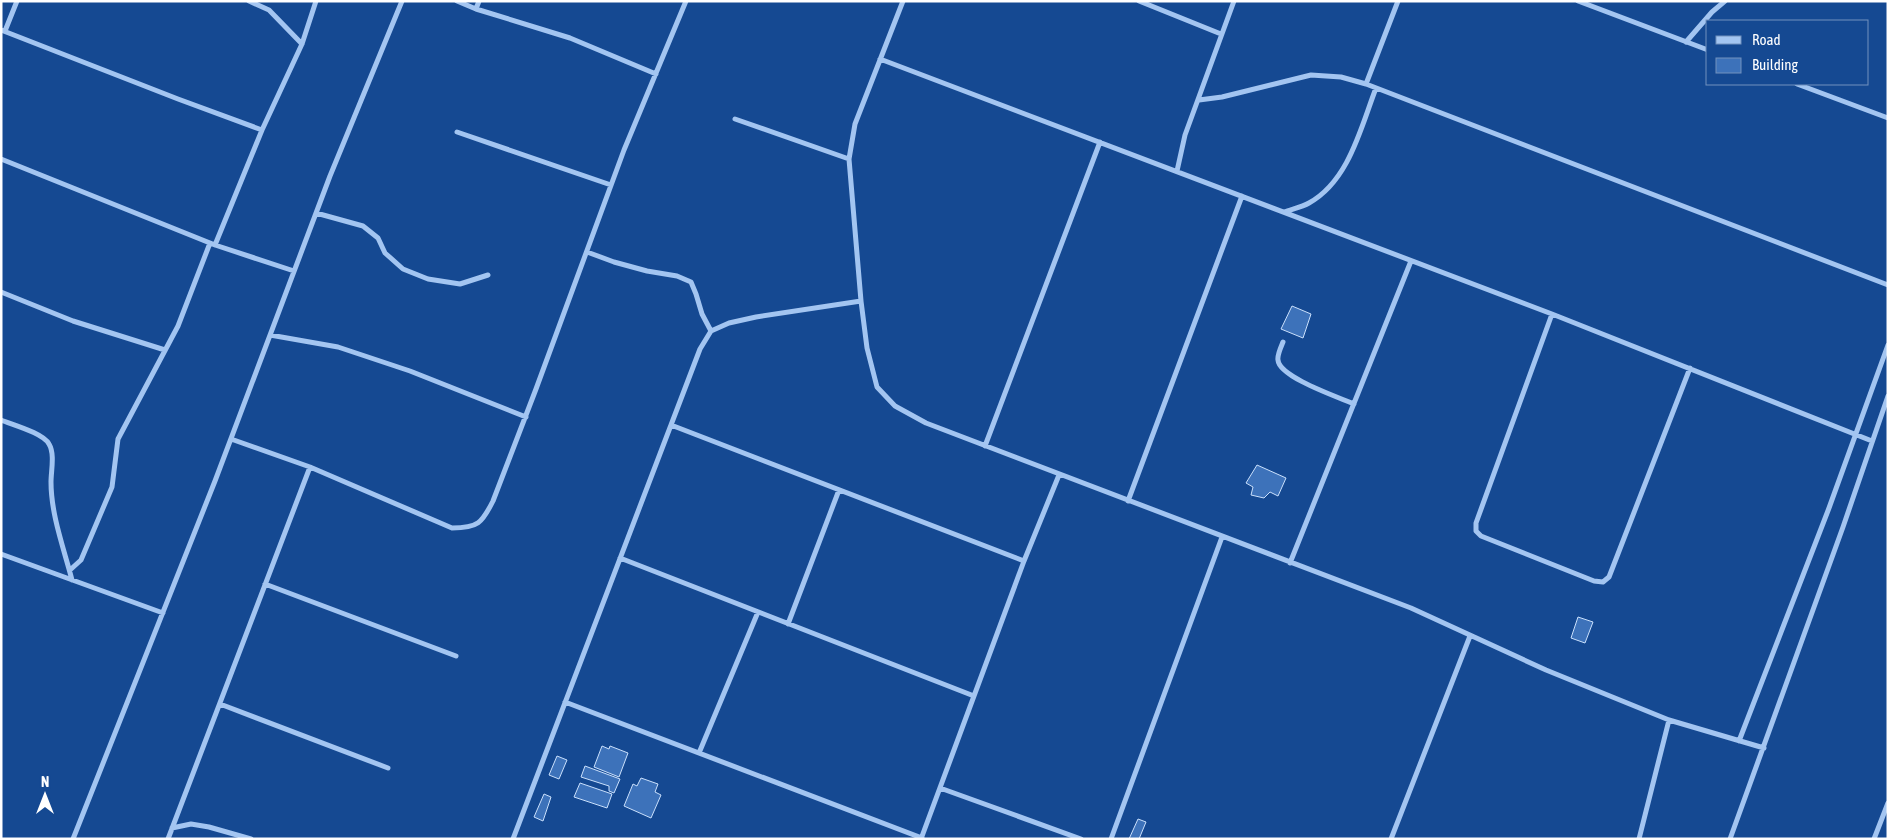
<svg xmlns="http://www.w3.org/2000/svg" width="1889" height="840" viewBox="0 0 1889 840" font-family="'Asap Condensed',sans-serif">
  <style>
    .building { fill: #3d72ba; stroke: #cae0fc }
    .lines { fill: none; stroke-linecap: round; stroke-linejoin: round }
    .street { stroke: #a3c5f1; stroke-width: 5 }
  </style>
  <rect width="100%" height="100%" fill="#154992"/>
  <path class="building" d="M 1292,306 L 1311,314 L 1303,338 L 1281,329 Z
    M 1257,465 L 1286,478 L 1278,496 L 1270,492 L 1264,498 L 1251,495 L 1253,487 L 1246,483 Z
    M 1578,617 L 1593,622 L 1585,643 L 1571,638 Z
    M 602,746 L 609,749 L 610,746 L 628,753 L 619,777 L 594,767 Z
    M 557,756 L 567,760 L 559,779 L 549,775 Z
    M 585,766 L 620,779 L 614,793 L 609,791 L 609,786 L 581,777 Z
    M 641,778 L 658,784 L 655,792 L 661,795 L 651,818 L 624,806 L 633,784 L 637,786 Z
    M 580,783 L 612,794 L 607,808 L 574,797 Z
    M 544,794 L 551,797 L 543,821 L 534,817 Z
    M 1138,819 L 1146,822 L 1139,839 L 1129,839 Z"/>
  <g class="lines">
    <path class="street" d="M 249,1 L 269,10 L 302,44
      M 457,1 L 476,9 L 570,38 L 656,74
      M 903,1 L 855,124 L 849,159 L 861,301 L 867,348 L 877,387 L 895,406 L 926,423 L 1411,608 L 1546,670 L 1669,720 L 1764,748
      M 1139,1 L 1221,34
      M 1578,1 L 1708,50
      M 476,9 L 479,1
      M 1,30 L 178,99 L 262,130
      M 5,31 L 17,1
      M 1686,42 L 1712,12 L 1725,1
      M 880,59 L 1552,314 L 1872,441
      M 1366,84 L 1398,1
      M 1797,84 L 1888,118
      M 1199,100 L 1222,97 L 1311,75 L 1341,77 L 1366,84 L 1888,285
      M 735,119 L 849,159
      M 457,132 L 611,185
      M 1,159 L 215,245 L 294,271
      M 1177,171 L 1185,135 L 1234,1
      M 1284,212 C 1292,209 1302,207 1309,203 C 1349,181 1361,127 1376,88
      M 316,213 L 363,226 L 378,238 L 385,253 L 403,269 L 428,279 L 460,284 L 488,275
      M 215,245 L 262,130 L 302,44 L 316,1
      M 587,252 L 614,262 L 647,271 L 677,276 L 691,282 L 696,294 L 702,314 L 711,331
      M 1,292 L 73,321 L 165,350
      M 1552,314 L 1476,523 L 1476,531 L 1481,536 L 1594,581 L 1603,582 L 1609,577 L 1690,368
      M 270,335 L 338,347 L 410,371 L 526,417
      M 1283,342 C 1281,347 1277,355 1278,360 C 1279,377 1338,397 1354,404
      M 1,420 C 13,425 43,433 49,444 C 55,454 51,471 51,482 C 51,515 64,549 72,580
      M 671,425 L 1024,561
      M 231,439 L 310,467 L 452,528 C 478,528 482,523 493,501 L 536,389 L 624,150 L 686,1
      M 985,446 L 1100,142
      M 1128,501 L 1242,196
      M 1,554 L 163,613
      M 620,558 L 974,696
      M 1290,563 L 1411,261
      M 70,570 L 81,560 L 112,487 L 118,439 L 178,326 L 210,243
      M 265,584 L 456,656
      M 788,624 L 839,490
      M 565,702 L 922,838
      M 220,704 L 388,768
      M 1739,741 L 1829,508 L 1888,345
      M 699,753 L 758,612
      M 940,788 L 1081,839
      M 172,828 L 191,824 L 209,827 L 251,839
      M 73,839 L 215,481 L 330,176 L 402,1
      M 168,839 L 310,467
      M 513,839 L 700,349 L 711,331 L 729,323 L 756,317 L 861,301
      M 921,839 L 1024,561 L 1059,475
      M 1111,839 L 1222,537
      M 1391,839 L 1470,636
      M 1639,839 L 1669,720
      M 1730,839 L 1843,527 L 1888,396
      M 1874,839 L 1888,803"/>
  </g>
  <rect width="1889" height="840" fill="none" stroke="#ffffff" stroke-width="5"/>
  <rect x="1706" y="20" width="162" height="65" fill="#154992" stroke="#7392be"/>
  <rect x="1716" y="36" width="25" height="8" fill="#a3c5f1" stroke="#7392be"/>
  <text x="1752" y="45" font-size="15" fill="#ffffff">Road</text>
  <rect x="1716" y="58" width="25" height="15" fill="#3d72ba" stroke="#7392be"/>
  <text x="1752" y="70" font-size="15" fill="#ffffff">Building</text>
  <g transform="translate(45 795)" stroke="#154992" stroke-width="4" paint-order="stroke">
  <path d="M0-4L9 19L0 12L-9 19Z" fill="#ffffff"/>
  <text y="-8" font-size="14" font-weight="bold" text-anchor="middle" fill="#ffffff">N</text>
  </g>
</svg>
